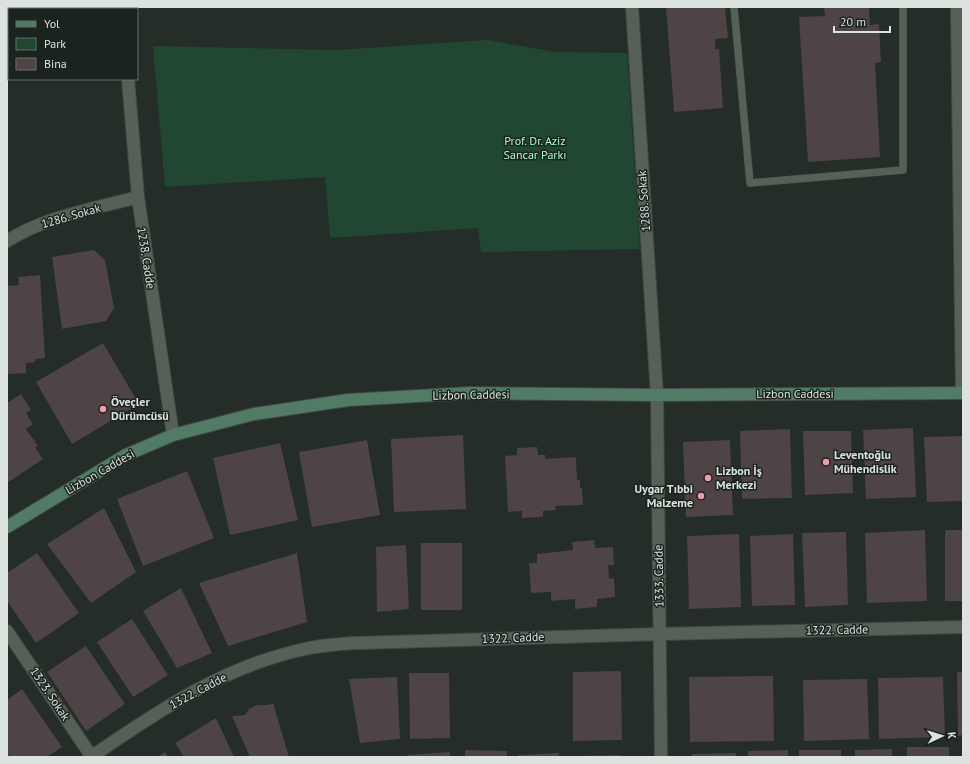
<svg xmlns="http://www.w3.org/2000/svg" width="970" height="764" viewBox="0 0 970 764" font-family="'PT Sans',sans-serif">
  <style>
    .green { fill: #214732 }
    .building { fill: #4e4345 }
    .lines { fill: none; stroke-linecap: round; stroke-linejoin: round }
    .lane-casing { stroke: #434a46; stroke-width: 8 }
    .street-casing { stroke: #434a46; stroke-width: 14 }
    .secondary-casing { stroke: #434a46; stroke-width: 14 }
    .lane { stroke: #566059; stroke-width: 7 }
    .street { stroke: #566059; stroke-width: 12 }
    .secondary { stroke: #517b64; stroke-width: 12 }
    .poi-dot { fill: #f19ab2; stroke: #1a231e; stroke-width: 1.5 }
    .labels { text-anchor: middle; stroke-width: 3; stroke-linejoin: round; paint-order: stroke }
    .park-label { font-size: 12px; fill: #aff8cc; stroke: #1a231e }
    .street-label { font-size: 12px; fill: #dce2de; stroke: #1a231e }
    .poi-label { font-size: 12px; font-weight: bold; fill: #dce2de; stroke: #1a231e; text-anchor: start }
  </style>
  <rect width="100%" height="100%" fill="#242d27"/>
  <path class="green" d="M 487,40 L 556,52 L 627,53 L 640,249 L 481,252 L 478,228 L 330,238 L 325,177 L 165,187 L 153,46 L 338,50 Z"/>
  <path class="building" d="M 7,7 L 46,7 L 46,9 L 9,9 L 9,17 L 7,17 Z
    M 666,7 L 725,7 L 728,38 L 715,39 L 715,49 L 719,49 L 723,108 L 674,112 Z
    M 824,7 L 869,7 L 870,25 L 879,24 L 881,62 L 875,63 L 880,157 L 808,162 L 799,17 L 825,16 Z
    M 94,250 L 105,260 L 114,308 L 106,321 L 62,329 L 52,257 Z
    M 40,275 L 45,358 L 35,359 L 35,362 L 26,363 L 26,373 L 7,374 L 7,286 L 19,285 L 18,277 Z
    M 103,343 L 139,404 L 72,444 L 36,382 Z
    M 21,394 L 31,410 L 26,413 L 33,424 L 26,429 L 38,446 L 35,447 L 43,459 L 7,483 L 7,403 Z
    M 913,428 L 916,497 L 866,499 L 863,430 Z
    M 790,429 L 792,498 L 742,499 L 740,431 Z
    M 803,431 L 851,431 L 853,493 L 805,495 Z
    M 463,435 L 466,509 L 394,512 L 391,439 Z
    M 963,436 L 963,501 L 927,502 L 924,437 Z
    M 367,440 L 380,515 L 312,527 L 299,452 Z
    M 730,440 L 733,515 L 686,517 L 683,442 Z
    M 280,443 L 298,520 L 230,535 L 213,458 Z
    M 537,447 L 538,455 L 545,455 L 545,459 L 576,457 L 577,480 L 580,480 L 580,488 L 582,488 L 583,505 L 555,506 L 556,510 L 543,511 L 543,517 L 522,518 L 522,511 L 508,512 L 505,456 L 517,455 L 517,448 Z
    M 187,471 L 214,538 L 143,566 L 117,499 Z
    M 104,508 L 136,572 L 91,603 L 47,544 Z
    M 925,530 L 927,601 L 867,603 L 865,533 Z
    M 945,530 L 963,530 L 963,601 L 945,601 Z
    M 846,532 L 848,605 L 805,607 L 802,533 Z
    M 739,534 L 741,607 L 689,609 L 687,536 Z
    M 793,534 L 795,605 L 752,606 L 750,536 Z
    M 594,540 L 595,548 L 613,547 L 614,565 L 608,565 L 609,579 L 614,578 L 615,597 L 597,599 L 597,607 L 575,609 L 575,599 L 551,601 L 551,592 L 531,593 L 529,563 L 537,563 L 537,554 L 573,550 L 572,542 Z
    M 421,543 L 462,543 L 462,610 L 421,610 Z
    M 406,545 L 409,609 L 377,612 L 376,547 Z
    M 37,553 L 79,613 L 36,643 L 7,601 L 7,573 Z
    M 297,553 L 307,622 L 228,646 L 199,583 Z
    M 181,588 L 212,653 L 177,668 L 143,611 Z
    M 132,619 L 168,675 L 133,697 L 97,642 Z
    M 86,646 L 125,704 L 86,731 L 47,672 Z
    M 621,671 L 622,740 L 573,741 L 573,672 Z
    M 957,672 L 963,672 L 963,735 L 958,736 Z
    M 409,673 L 449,673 L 450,738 L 410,739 Z
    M 773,676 L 774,741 L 690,742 L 689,677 Z
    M 397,677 L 400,739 L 360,743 L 349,679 Z
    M 943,677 L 945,737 L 879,739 L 878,678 Z
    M 867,679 L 869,739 L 804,741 L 803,680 Z
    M 22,689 L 62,747 L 47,757 L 10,757 L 7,753 L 7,700 Z
    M 273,703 L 289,757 L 250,757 L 232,716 L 245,715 L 249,709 L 257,705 L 268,705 Z
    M 216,718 L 234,757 L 184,757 L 175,743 Z
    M 907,747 L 949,747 L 949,757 L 907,757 Z
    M 892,749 L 892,757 L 855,757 L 855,750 Z
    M 465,750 L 507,751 L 507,757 L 465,757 Z
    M 788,750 L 788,757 L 748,757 L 748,751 Z
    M 799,750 L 841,750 L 841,757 L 799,757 Z
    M 165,752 L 168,757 L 157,757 Z
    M 450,752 L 450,757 L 407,757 L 407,755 Z
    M 559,753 L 559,757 L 518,757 L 518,755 Z
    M 736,753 L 736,757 L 692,757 L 692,754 Z
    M 621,755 L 621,757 L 574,757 L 574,756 Z"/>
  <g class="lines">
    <defs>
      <path id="lane" d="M 734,7 L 750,183 L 903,170 L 903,7"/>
      <path id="street" d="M 122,7 L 122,9
        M 632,7 L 657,395 L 661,757
        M 957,7 L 962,393
        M 7,44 L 9,44
        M 128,79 L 138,197 L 173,435
        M 7,241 C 46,216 94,209 138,197
        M 7,631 L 92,757
        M 91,757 C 158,711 224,666 305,649 C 322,645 340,644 357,643 L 660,634 L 963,627"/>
      <path id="secondary" d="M 7,527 L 126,455 L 173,435 L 254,414 L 348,400 L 470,393 L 657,395 L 963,393"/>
    </defs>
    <use href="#lane" class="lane-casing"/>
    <use href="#street" class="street-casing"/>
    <use href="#secondary" class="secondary-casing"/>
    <use href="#lane" class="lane"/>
    <use href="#street" class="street"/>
    <use href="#secondary" class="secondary"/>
  </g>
  <g class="poi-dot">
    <circle cx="103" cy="409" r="4"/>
    <circle cx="826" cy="462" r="4"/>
    <circle cx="708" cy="478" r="4"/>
    <circle cx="701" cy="496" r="4"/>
  </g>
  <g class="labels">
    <g class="park-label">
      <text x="535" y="145">Prof. Dr. Aziz<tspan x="535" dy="14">Sancar Parkı</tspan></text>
    </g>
    <g class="street-label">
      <text transform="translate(644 201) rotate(-94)" y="4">1288. Sokak</text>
      <text transform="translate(71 216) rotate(-16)" y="4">1286. Sokak</text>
      <text transform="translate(146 258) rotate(81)" y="4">1238. Cadde</text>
      <text x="795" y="398">Lizbon Caddesi</text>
      <text transform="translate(471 395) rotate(-1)" y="4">Lizbon Caddesi</text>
      <text transform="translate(100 472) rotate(-30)" y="4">Lizbon Caddesi</text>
      <text transform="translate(659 576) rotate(-91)" y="4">1333. Cadde</text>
      <text transform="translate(837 630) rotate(-1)" y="4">1322. Cadde</text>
      <text transform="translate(513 638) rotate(-2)" y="4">1322. Cadde</text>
      <text transform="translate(198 691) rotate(-28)" y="4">1322. Cadde</text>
      <text transform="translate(50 694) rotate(56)" y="4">1323. Sokak</text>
    </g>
    <g class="poi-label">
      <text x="111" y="406">Öveçler<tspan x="111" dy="14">Dürümcüsü</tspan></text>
      <text x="834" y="459">Leventoğlu<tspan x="834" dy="14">Mühendislik</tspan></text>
      <text x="716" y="475">Lizbon İş<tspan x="716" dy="14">Merkezi</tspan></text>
      <text x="693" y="493" text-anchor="end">Uygar Tıbbi<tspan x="693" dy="14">Malzeme</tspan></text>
    </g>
  </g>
  <rect width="970" height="764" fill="none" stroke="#dce2de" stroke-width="16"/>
  <rect x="8" y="8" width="130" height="72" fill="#1a231e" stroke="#686f6b"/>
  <rect x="16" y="21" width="20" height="6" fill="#517b64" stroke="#686f6b"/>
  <text x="44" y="28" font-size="12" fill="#dce2de">Yol</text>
  <rect x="16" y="38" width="20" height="12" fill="#214732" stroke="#686f6b"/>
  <text x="44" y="48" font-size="12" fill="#dce2de">Park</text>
  <rect x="16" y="58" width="20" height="12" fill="#4e4345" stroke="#686f6b"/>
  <text x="44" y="68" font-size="12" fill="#dce2de">Bina</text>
  <g transform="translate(942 736) rotate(86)" stroke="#1a231e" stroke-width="3" paint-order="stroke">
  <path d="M0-3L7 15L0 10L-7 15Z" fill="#dce2de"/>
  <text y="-6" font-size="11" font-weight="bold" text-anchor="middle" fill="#dce2de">K</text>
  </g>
  <path d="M834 26v6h56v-6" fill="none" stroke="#dce2de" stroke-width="2"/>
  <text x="840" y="26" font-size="12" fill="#dce2de" stroke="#1a231e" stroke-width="3" paint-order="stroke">20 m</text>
</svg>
